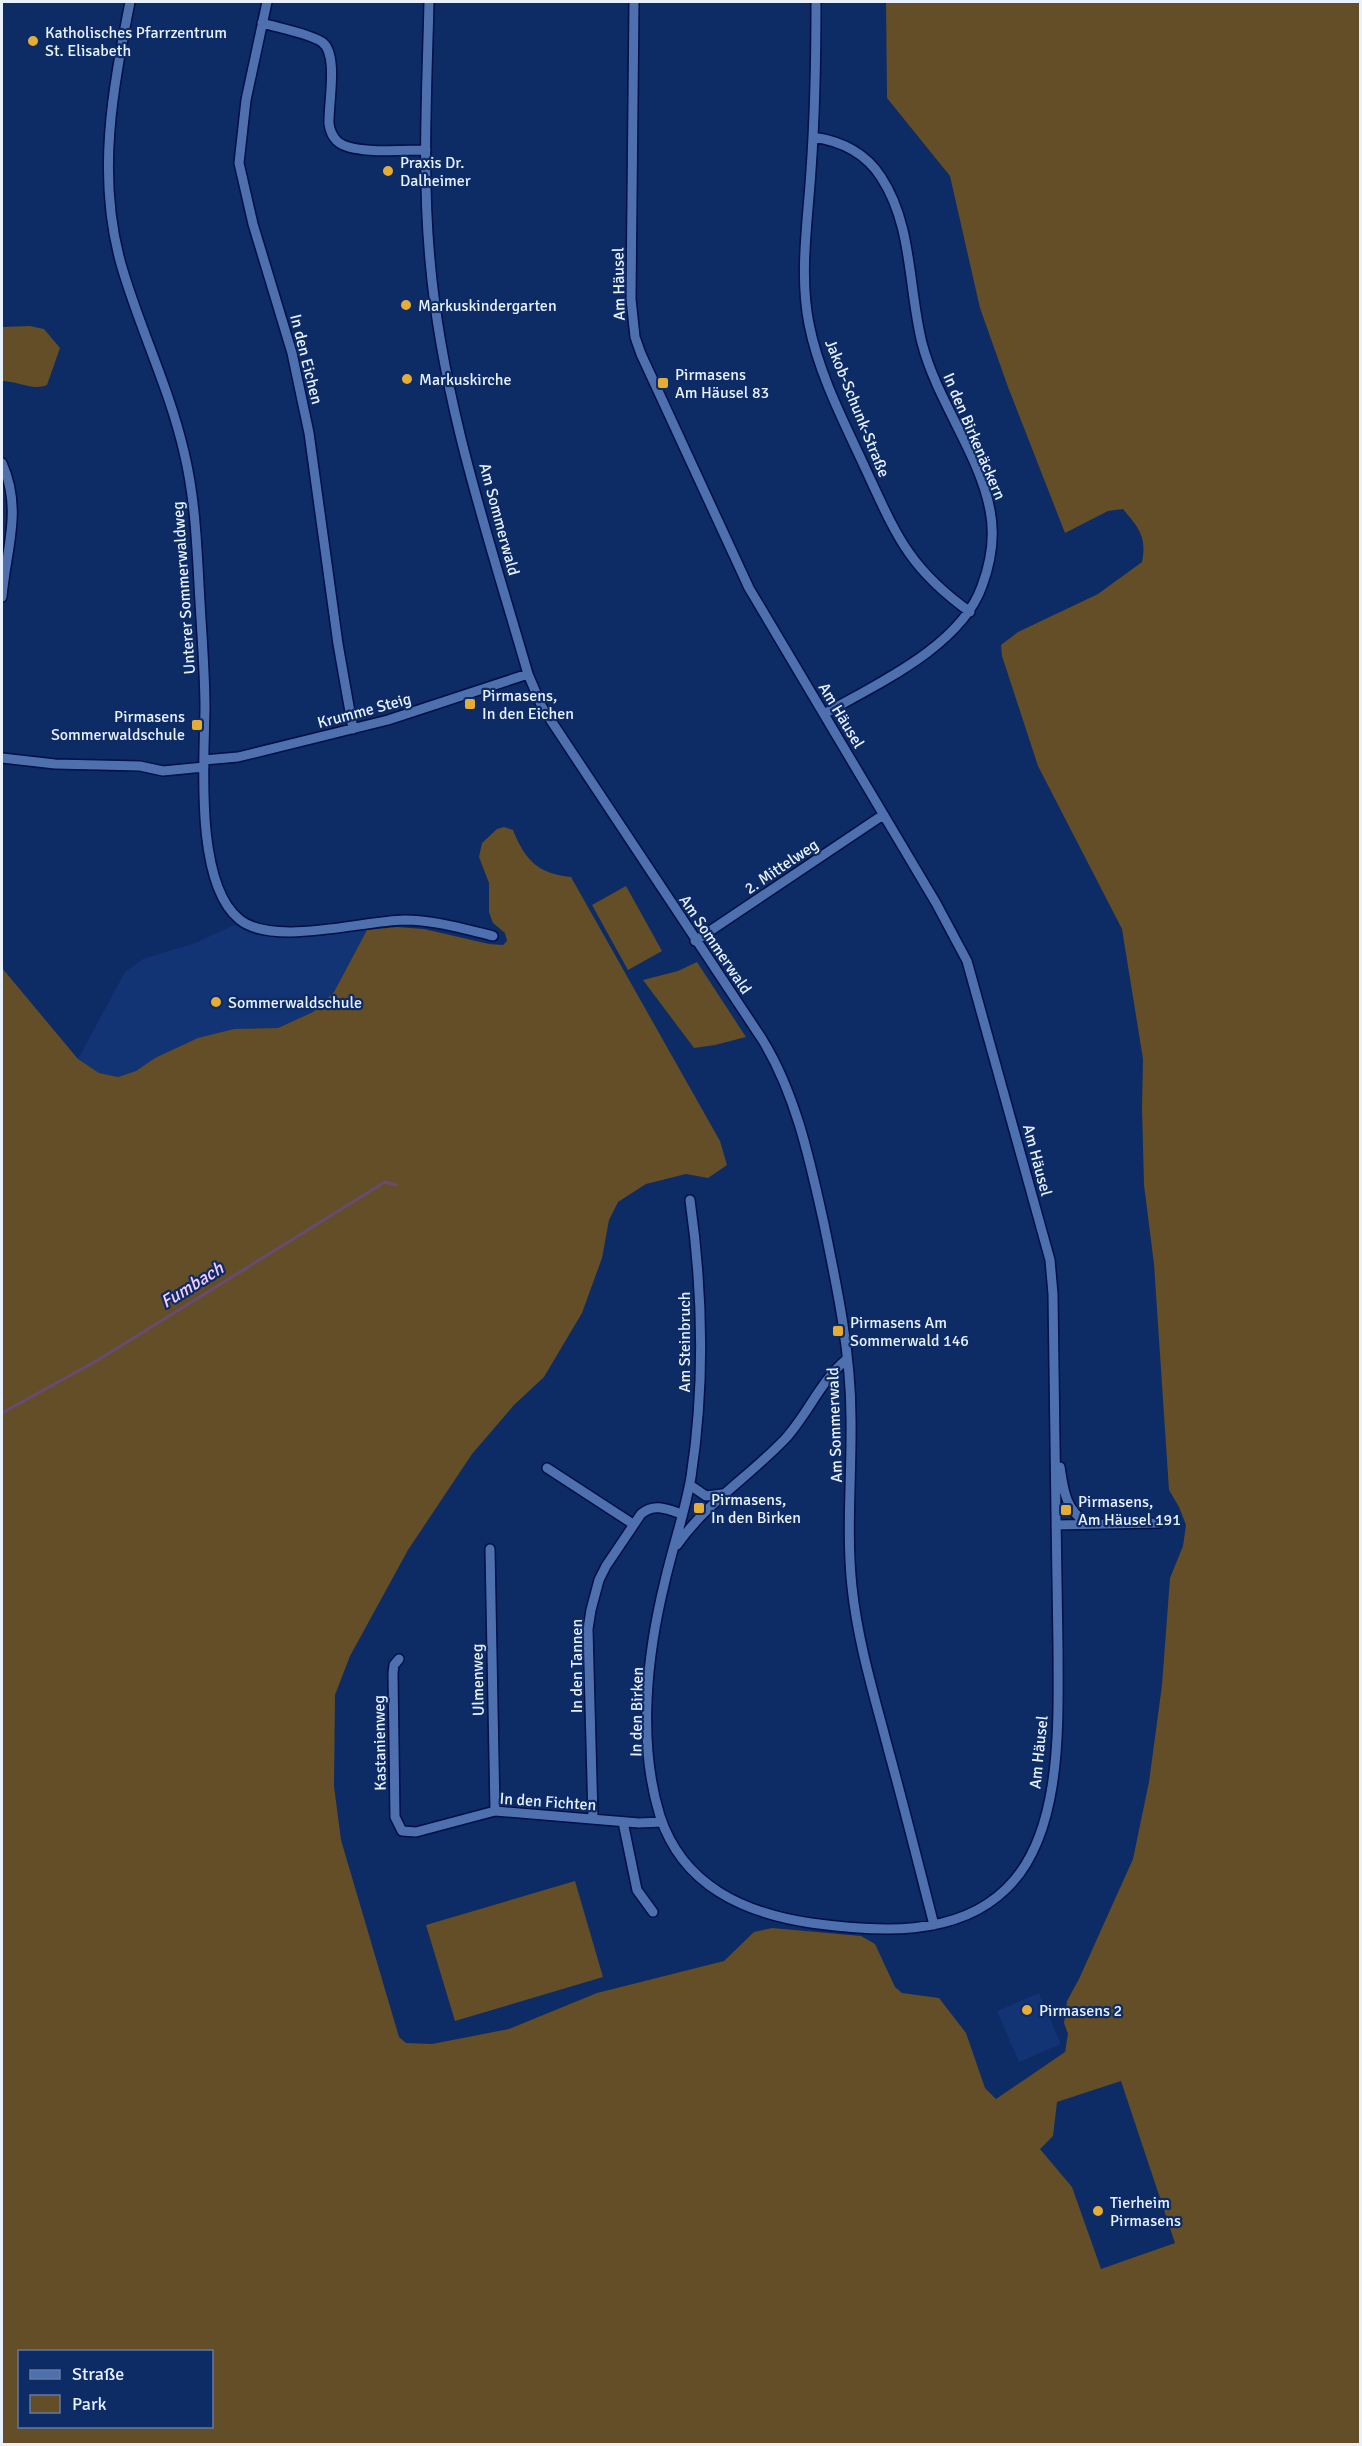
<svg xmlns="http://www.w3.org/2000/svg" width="1362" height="2446" viewBox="0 0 1362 2446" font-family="Signika,sans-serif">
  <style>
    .built { fill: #133474 }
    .green { fill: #634e27; fill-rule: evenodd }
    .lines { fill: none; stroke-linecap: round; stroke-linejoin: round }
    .stream { stroke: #674b73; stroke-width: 3 }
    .minor-casing { stroke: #000f47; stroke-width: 12 }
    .minor { stroke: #4e70af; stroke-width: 9 }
    .poi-dot { fill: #e5ad35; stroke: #0d2b64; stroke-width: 2 }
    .labels { text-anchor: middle; stroke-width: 4.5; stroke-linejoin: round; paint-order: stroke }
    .poi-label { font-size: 16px; fill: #e8f1ff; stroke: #0d2b64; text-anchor: start }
    .street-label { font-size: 16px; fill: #e8f1ff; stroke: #0d2b64 }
    .water-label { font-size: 18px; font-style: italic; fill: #f5ccfc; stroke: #0d2b64 }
  </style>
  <rect width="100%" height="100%" fill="#0d2b64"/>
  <path class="built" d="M 234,925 L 255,935 L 293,937 L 367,930 L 334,992 L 313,1012 L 278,1028 L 234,1029 L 155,1058 L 136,1071 L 118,1077 L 99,1073 L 78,1059 L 125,972 L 143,959 L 195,943 Z
    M 1039,1993 L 1061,2044 L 1019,2062 L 997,2011 Z"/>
  <path class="green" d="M 886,2 L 1360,2 L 1360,2444 L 2,2444 L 2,968 L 78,1059 L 99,1073 L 118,1077 L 136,1071 L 155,1058 L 198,1038 L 234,1029 L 278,1028 L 313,1012 L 334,992 L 367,930 L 397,927 L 424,929 L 489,944 L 503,945 L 507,941 L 505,933 L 493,923 L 489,912 L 489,883 L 479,857 L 482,843 L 497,829 L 504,827 L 513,830 C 525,860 538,874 571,877 L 720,1141 L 727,1165 L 708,1178 L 686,1174 L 646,1184 L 618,1202 L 609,1220 L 602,1258 L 582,1313 L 544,1377 L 514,1405 L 472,1454 L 408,1550 L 350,1656 L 335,1695 L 334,1786 L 341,1840 L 399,2037 L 406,2043 L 432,2044 L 509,2029 L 597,1993 L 724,1961 L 754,1932 L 772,1928 L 861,1936 L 875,1944 L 895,1987 L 902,1993 L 939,1998 L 966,2033 L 985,2088 L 996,2099 L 1065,2052 L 1068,2034 L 1064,2023 L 1067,2001 L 1079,1979 L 1133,1859 L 1149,1782 L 1162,1685 L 1170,1578 L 1183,1546 L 1186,1525 L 1179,1507 L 1169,1490 L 1154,1264 L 1144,1185 L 1142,1108 L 1143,1059 L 1122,929 L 1038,766 L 1002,656 L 1001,645 L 1018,632 L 1098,594 L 1142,562 C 1147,537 1139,528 1123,509 L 1108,511 L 1065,533 L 1008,387 L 980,308 L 950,176 L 887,98 ZM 1121,2081 L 1175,2243 L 1101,2269 L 1072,2187 L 1040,2149 L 1053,2136 L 1057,2102 ZM 20,2352 L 212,2352 L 212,2426 L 20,2426 Z
    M 30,326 L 44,329 L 60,348 L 47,385 C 33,391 17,381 2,381 L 2,327 Z
    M 626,886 L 662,951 L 628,970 L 592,905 Z
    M 697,962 L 746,1037 L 715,1045 L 694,1048 L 643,980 L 678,971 Z
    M 575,1881 L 603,1977 L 455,2021 L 426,1925 Z"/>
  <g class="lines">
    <path class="stream" d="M 2,1413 L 98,1360 L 385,1182 L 396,1185"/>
    <defs>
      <path id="minor" d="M 130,2 C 113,89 96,175 121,264 C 139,327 169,387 184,452 C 196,501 197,552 200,602 C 202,638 205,674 205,710 C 204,763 195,883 239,919 C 272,947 361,921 404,920 C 434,920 464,929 493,936
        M 267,2 L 246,100 L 239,163 L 253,224 L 292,353 L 309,433 L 338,644 L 353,729
        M 429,2 C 427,87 422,174 430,260 C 442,401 489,539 528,674 L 542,707 L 762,1039 C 796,1094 810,1161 824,1224 C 837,1287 851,1353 851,1418 C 852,1474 846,1531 852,1587 C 858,1644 875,1698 889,1752 C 905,1810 919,1867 934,1925
        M 634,2 L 631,299 L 635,337 L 641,354 L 749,588 L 936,903 L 967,961 L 1050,1260 L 1053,1294 C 1054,1368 1055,1442 1056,1515 C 1057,1559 1057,1603 1058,1647 C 1058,1720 1064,1834 1006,1889 C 956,1938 876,1932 811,1923 C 744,1913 683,1886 660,1816 C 637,1742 647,1654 665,1581 C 673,1546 685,1512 691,1477 C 705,1385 703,1292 690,1200
        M 816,2 C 816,58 815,114 811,170 C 808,220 799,274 809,324 C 819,375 845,424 867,472 C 897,537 910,569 970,612
        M 262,23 C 279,28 308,33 322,42 C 339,54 328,105 329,124 C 330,131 332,136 337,141 C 352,155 405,150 426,150
        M 813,137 C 841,141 865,152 881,177 C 913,226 908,287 922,343 C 937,401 979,453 990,510 C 995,535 991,562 982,586 C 961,646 877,684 824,714
        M 2,463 C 23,510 6,549 2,597
        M 2,758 L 55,764 L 140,766 L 163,771 L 204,767
        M 204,760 L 238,757 L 388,720 L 528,674
        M 695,941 L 883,815
        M 1060,1467 C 1064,1492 1065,1508 1087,1524
        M 547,1468 L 633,1524
        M 690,1485 L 706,1496 L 722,1494
        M 1056,1525 L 1159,1523
        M 677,1545 C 707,1502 750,1476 785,1439 C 808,1414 821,1380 847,1359
        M 490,1549 L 495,1811
        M 399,1659 L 394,1665 L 393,1673 L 395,1817 L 402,1831 L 416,1832 L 495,1811 L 639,1823 L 662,1822
        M 593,1819 L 588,1629 L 591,1610 L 599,1580 L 606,1566 L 641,1514 C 654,1503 667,1509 682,1514
        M 623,1822 L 637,1890 L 653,1912"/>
    </defs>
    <use href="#minor" class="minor-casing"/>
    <use href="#minor" class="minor"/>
  </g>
  <g class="poi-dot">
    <circle cx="33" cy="41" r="6"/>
    <circle cx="388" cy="171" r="6"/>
    <circle cx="406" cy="305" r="6"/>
    <circle cx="407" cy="379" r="6"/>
    <rect x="657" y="377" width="12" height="12" rx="3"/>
    <rect x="464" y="698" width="12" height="12" rx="3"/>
    <rect x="191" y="719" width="12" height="12" rx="3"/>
    <circle cx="216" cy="1002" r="6"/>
    <rect x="832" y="1325" width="12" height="12" rx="3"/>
    <rect x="693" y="1502" width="12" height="12" rx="3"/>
    <rect x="1060" y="1504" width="12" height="12" rx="3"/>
    <circle cx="1027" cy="2010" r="6"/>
    <circle cx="1098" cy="2211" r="6"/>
  </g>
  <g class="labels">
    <g class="poi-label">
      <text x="45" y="38">Katholisches Pfarrzentrum<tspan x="45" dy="18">St. Elisabeth</tspan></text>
      <text x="400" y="168">Praxis Dr.<tspan x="400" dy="18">Dalheimer</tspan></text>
      <text x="418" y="311">Markuskindergarten</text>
      <text x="675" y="380">Pirmasens<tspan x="675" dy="18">Am Häusel 83</tspan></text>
      <text x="419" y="385">Markuskirche</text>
      <text x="482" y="701">Pirmasens,<tspan x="482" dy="18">In den Eichen</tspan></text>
      <text x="185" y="722" text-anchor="end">Pirmasens<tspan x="185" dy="18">Sommerwaldschule</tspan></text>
      <text x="228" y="1008">Sommerwaldschule</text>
      <text x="850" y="1328">Pirmasens Am<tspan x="850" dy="18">Sommerwald 146</tspan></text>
      <text x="711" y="1505">Pirmasens,<tspan x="711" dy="18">In den Birken</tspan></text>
      <text x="1078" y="1507">Pirmasens,<tspan x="1078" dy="18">Am Häusel 191</tspan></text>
      <text x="1039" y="2016">Pirmasens 2</text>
      <text x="1110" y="2208">Tierheim<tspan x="1110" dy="18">Pirmasens</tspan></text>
    </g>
    <g class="street-label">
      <text transform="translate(618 284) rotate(-91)" y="6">Am Häusel</text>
      <text transform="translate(307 359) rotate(76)" y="6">In den Eichen</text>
      <text transform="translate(858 408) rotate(68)" y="6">Jakob-Schunk-Straße</text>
      <text transform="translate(975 436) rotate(67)" y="6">In den Birkenäckern</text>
      <text transform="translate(500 519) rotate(75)" y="6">Am Sommerwald</text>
      <text transform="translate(183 588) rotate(-94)" y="6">Unterer Sommerwaldweg</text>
      <text transform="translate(364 710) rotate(-15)" y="6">Krumme Steig</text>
      <text transform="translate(842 715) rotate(59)" y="6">Am Häusel</text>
      <text transform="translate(781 866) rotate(-34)" y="6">2. Mittelweg</text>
      <text transform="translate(716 944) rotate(56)" y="6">Am Sommerwald</text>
      <text transform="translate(1038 1160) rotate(75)" y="6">Am Häusel</text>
      <text transform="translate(684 1342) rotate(-90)" y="6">Am Steinbruch</text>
      <text transform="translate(834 1425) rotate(-92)" y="6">Am Sommerwald</text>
      <text transform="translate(576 1666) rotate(-90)" y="6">In den Tannen</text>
      <text transform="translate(477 1680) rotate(-91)" y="6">Ulmenweg</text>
      <text transform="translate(636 1712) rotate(-89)" y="6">In den Birken</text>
      <text transform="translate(379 1743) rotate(-91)" y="6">Kastanienweg</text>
      <text transform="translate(1038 1752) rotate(-84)" y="6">Am Häusel</text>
      <text transform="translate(548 1801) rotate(4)" y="6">In den Fichten</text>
    </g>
    <g class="water-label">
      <text transform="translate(192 1285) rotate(-32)" y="6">Fumbach</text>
    </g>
  </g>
  <rect width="1362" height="2446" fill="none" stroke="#e8f1ff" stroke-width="6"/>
  <rect x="18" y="2350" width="195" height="78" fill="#0d2b64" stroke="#657aa2" stroke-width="1.5"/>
  <rect x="30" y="2370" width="30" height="9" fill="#4e70af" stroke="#657aa2" stroke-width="1.5"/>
  <text x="72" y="2380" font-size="18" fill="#e8f1ff">Straße</text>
  <rect x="30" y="2395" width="30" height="18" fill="#634e27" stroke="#657aa2" stroke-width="1.5"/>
  <text x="72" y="2410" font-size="18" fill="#e8f1ff">Park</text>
</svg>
